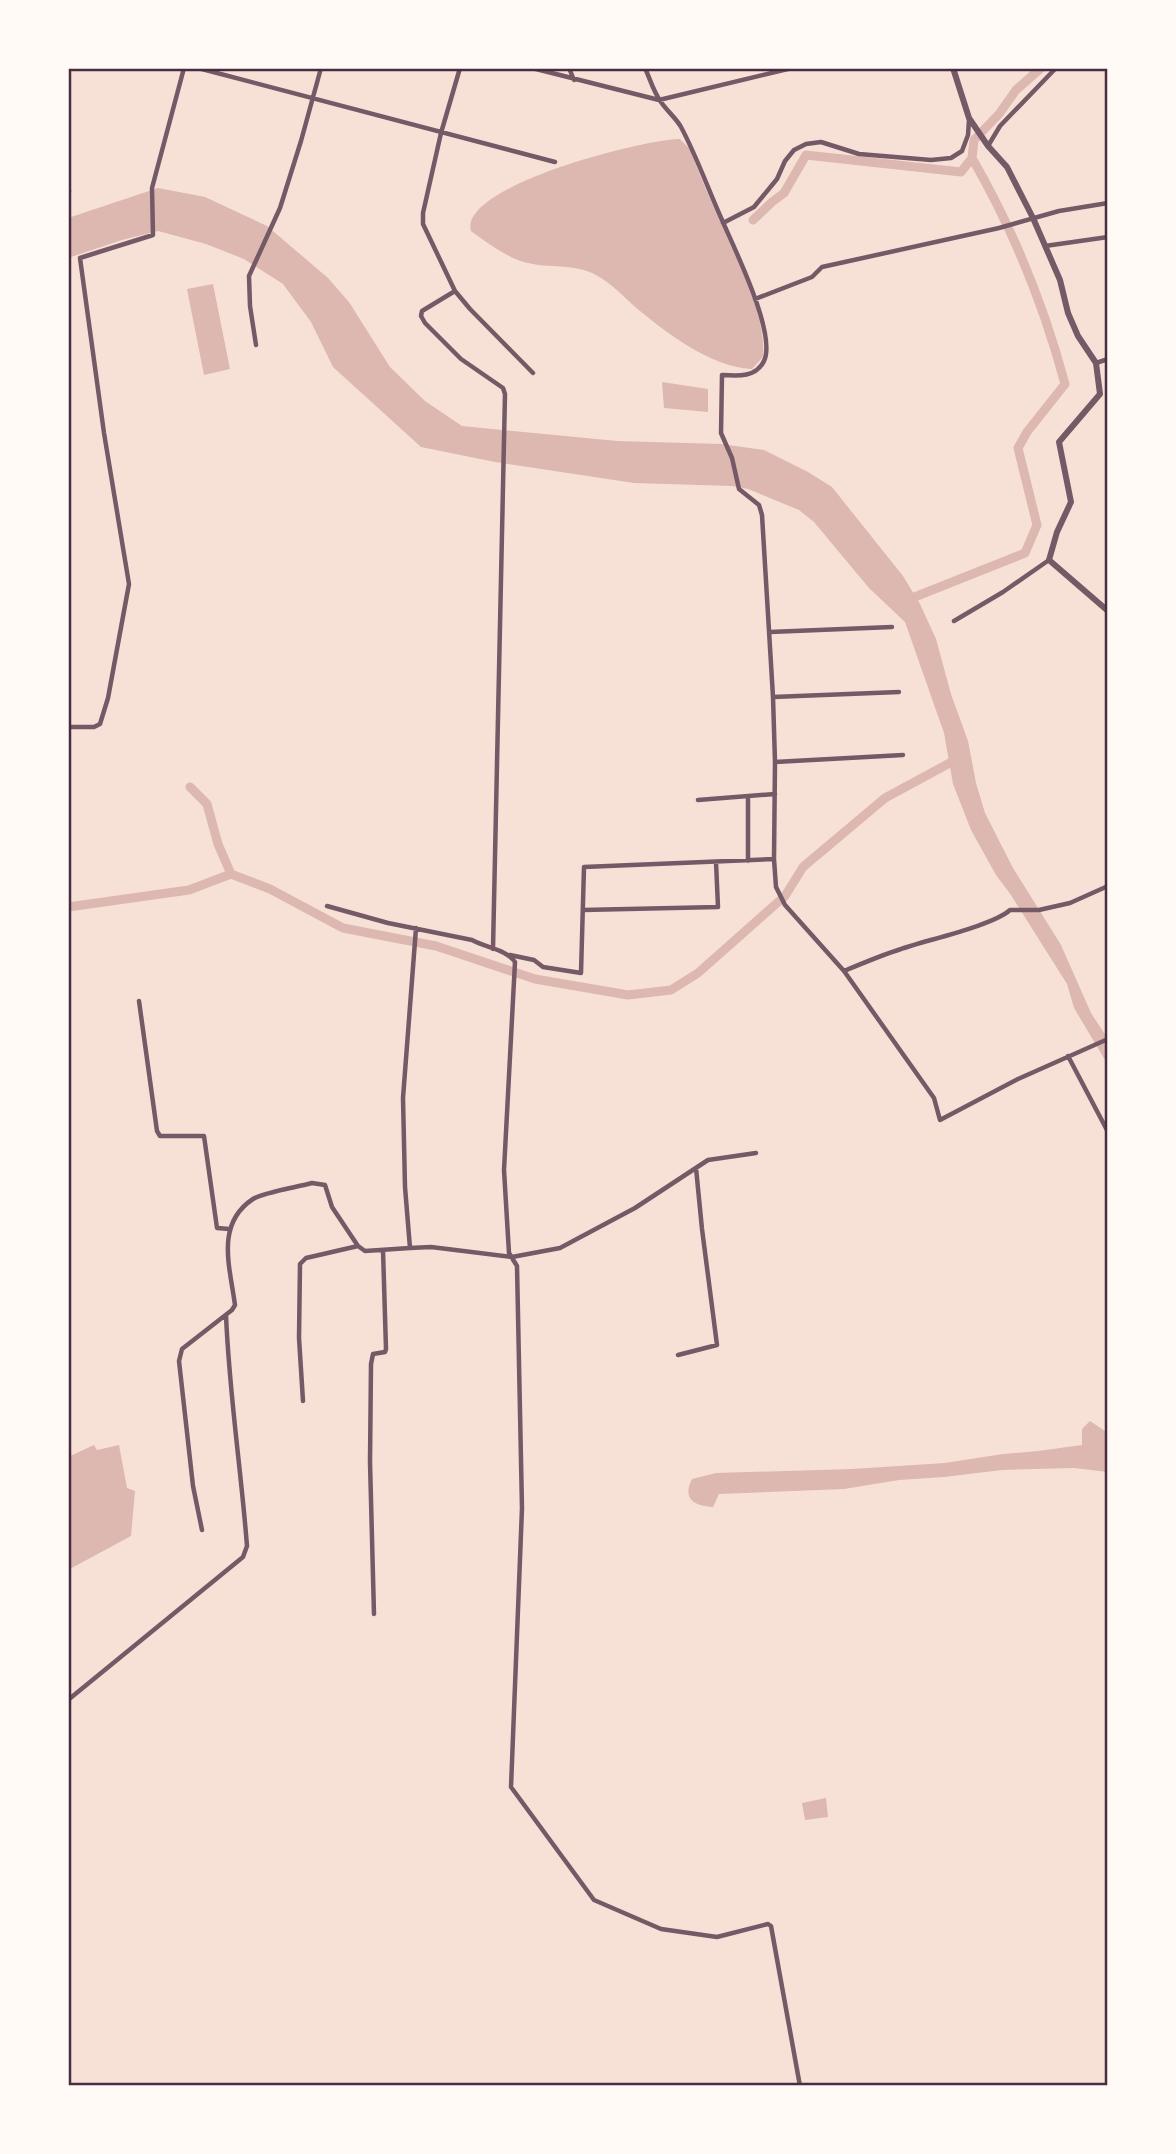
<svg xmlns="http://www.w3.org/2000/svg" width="1176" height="2154" viewBox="0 0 1176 2154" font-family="Roboto,sans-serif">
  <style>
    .water { fill: #dcb8b0 }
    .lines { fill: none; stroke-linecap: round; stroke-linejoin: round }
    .canal { stroke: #dcb8b0; stroke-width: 9 }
    .minor { stroke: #755966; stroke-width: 4.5 }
    .tertiary { stroke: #755966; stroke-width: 6 }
    .neatline { fill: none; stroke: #4a2c40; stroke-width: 2.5 }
  </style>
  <rect width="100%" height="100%" fill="#f7e1d7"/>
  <path class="water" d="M 680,139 L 689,148 C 700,175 711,202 723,228 C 739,264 767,318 763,357 L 752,369 C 710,367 665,332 634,306 C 622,295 611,283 596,275 C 576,264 554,268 533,264 C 511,261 489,244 471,231 C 458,186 645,139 680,139 Z
    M 158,188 L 205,197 L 267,226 L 328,278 L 349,302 L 390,367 L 425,401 L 462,426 L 617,441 L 721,444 L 764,450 L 808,472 L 832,487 L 903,576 L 920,604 L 936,639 L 951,694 L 968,741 L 976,783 L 985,813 L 1013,868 L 1061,945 L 1091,1013 L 1108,1039 L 1108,1065 L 1074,1008 L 1067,984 L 1011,895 L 996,875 L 971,830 L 953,784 L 944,733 L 905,622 L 869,588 L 814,522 L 799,510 L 748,489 L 732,486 L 634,483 L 495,462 L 421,447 L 333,367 L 311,322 L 283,284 L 244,259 L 206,244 L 158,231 L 122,240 L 68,258 L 68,218 Z
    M 213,284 L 230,369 L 204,375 L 187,289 Z
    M 662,382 L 708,389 L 708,412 L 664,408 Z
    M 1090,1421 L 1108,1433 L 1108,1472 L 1074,1468 L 1002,1470 L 944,1477 L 899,1480 L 844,1489 L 719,1494 L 713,1507 C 694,1506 682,1499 692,1479 L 716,1473 L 852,1469 L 945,1463 L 1003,1454 L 1038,1451 L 1082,1445 L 1082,1429 Z
    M 94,1445 L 97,1450 L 119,1445 L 127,1488 L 135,1491 L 131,1536 L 68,1570 L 68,1457 Z
    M 826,1798 L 828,1817 L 805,1820 L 802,1803 Z"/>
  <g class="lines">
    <path class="canal" d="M 753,220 L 772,202 L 784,193 L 806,155 L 961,172 L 972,158 L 974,140 L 999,114 L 1016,90 L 1041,68
      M 907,600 L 1025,553 L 1037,525 L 1018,448 L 1027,432 L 1065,384 C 1043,302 1014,231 972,158
      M 190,787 L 207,804 L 218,844 L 231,874
      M 68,907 L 189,890 L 231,874 L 270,889 L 343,928 L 436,946 L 535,979 L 628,995 L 671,990 L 698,973 L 785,896 L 803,867 L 885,798 L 957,759"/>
    <path class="minor" d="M 198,68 L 555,162
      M 460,68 L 441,133 L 423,213 L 423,224 L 455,291 L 470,309 L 533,373
      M 532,68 L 659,100 L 792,68
      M 569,68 L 574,80
      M 645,68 C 650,79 654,93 661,102 C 667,111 676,118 681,127 C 697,157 708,189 722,220 C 734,248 777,334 764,361 C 756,378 737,376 722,375 L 721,433 L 732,458 L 739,489 L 759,505 L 762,515 L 773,697 L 775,762 L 774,859 L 776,887 L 785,905 L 844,971 L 934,1098 L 940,1120 L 1018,1079 L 1108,1039
      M 988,146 L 1000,126 L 1056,68
      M 68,187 L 69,191
      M 723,223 L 754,207 L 777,179 L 785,161 L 794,150 L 806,144 L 821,142 L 859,154 L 931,160 L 951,158 L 962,151 L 968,135 L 969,120
      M 1045,246 L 1108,237
      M 455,291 L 422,311 L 421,316 L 425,323 L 461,359 L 503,388 L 505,394 L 493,949
      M 755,299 L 812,277 L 822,267 L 999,228 L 1059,211 L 1108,203
      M 256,345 L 250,306 L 249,276 L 280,208 L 301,141 L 321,68
      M 1096,363 L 1108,359
      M 954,621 L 1003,592 L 1049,560
      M 770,632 L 892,627
      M 773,697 L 899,692
      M 68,727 L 94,727 L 100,724 L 108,698 L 129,584 L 104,433 L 80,258 L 153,235 L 152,188 L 184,68
      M 775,762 L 903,755
      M 748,797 L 748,861
      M 698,800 L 775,794
      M 327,906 L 388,923 L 472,940 C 486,948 506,949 515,962 L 504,1170 L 509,1253 L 517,1266 L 522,1508 L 511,1787 L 594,1900 L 661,1929 L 717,1937 L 768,1924 L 771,1926 L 800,2086
      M 583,910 L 718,907 L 716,862
      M 416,928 L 403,1098 L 405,1187 L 410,1248 L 431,1247 L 512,1257 L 560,1248 L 635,1208 L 708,1160 L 756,1153
      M 510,955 L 534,960 L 543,967 L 581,973 L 584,867 L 774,859
      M 844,971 C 863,963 882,955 901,949 C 926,940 992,926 1010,910 L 1039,910 L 1070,903 L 1108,886
      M 139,1001 L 157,1131 L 160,1136 L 204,1136 L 217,1228 L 229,1229
      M 1068,1056 L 1108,1132
      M 678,1355 L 717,1345 L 702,1229 L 696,1168
      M 303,1401 L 299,1338 L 300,1264 L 306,1258 L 358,1246
      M 202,1530 L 193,1486 L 179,1361 L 182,1349 L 232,1310 L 235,1305 C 230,1267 215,1224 253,1199 C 264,1192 298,1187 312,1183 L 325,1185 L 332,1207 L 358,1246 L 365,1251 L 410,1248
      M 374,1614 L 370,1462 L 371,1364 L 373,1354 L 385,1352 L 386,1349 L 383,1250
      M 68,1700 L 243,1557 L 247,1546 C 241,1469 229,1392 226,1315"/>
    <path class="tertiary" d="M 953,68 L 969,118 L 988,146 L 1007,167 L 1033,218 L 1060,280 L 1068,313 L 1078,336 L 1096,363 L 1100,394 L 1059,442 L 1071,502 L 1057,532 L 1049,560 L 1108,611"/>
  </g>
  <rect width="1176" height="2154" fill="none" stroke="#fffaf5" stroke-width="140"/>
  <rect x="70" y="70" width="1036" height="2014" class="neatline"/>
</svg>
